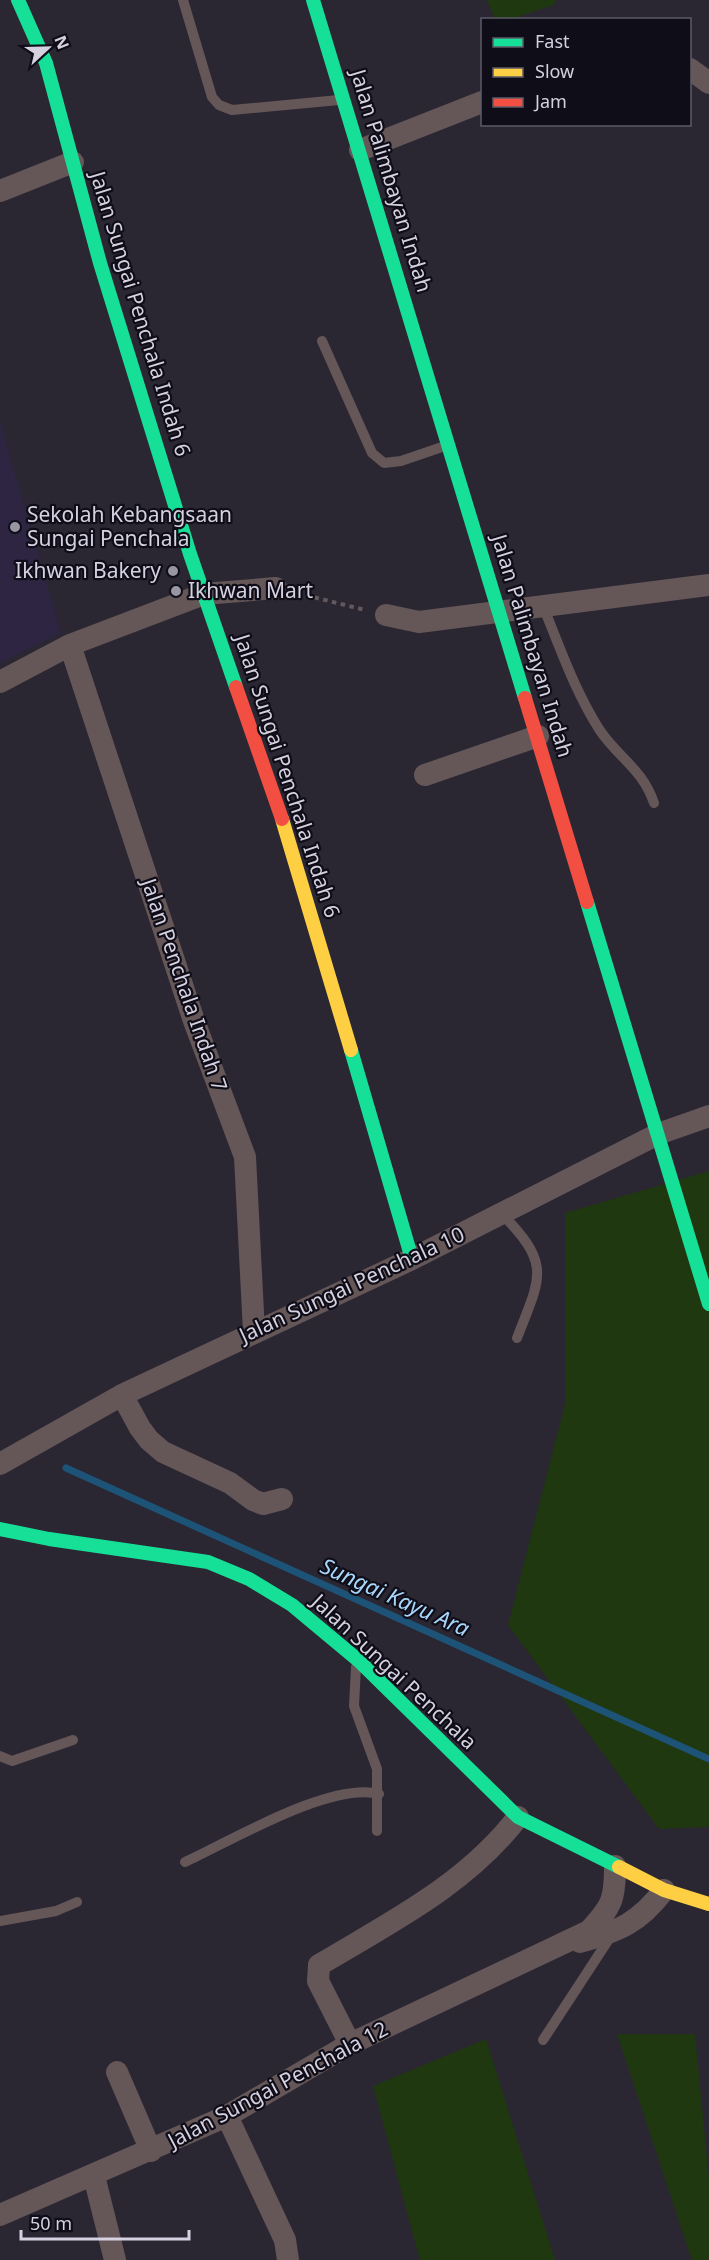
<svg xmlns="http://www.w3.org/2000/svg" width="709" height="2260" viewBox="0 0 709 2260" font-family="'Noto Sans',sans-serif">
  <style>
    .built { fill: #2d2541 }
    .green { fill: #1f380f }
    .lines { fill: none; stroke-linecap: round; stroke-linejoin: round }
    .stream { stroke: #1d5377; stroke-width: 7 }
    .path { stroke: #62585d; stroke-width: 4; stroke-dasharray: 4.5 4.5; stroke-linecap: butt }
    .lane { stroke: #655658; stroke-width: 10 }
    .street { stroke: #655658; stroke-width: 22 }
    .fast { stroke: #16e098; stroke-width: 14 }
    .slow { stroke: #ffcf43; stroke-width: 14 }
    .jam { stroke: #f24e42; stroke-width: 14 }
    .poi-dot { fill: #9996a4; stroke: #0f0d17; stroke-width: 2 }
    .labels { text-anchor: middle; stroke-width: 4.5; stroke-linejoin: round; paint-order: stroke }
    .street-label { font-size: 21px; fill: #d5d1e1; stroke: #0f0d17 }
    .poi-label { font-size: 21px; fill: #d5d1e1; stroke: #0f0d17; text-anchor: start }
    .water-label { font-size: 22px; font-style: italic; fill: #a8d6fb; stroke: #0f0d17 }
  </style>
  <rect width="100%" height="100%" fill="#2a2733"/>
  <path class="built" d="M 0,422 L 61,633 L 0,663 Z"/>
  <path class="green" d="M 487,0 L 556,0 L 554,5 L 511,19 L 495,19 Z
    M 709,1171 L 709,1827 L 659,1829 L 508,1625 L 565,1404 L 565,1213 Z
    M 617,2034 L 695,2034 L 709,2179 L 709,2260 L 692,2260 Z
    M 486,2039 L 555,2260 L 420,2260 L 373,2086 Z"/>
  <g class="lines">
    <path class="stream" d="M 66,1468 L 709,1759"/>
    <path class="path" d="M 297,593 L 365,610"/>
    <path class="lane" d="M 183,0 L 212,97 L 219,105 L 232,110 L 339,100
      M 322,341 L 372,453 L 384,463 L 401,461 L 445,446
      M 543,606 C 560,648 575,691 599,729 C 618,758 642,768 654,803
      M 501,1213 C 552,1265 541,1276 517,1338
      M 356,1667 L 354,1706 L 377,1769 L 377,1831
      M 0,1756 L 12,1761 L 73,1740
      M 185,1862 C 231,1841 331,1781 379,1794
      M 0,1921 L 56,1911 L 77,1902
      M 543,2040 L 611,1936"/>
    <path class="street" d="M 690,69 L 709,83
      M 360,150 L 482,102
      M 0,191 L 73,162
      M 386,615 L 419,622 L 709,585
      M 70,645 L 194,1021 L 245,1157 L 254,1332
      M 0,682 L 70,645 L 204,594 L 276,588
      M 425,775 L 538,736
      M 122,1395 L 140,1428 L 149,1440 L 163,1452 L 230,1483 L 253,1500 L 263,1504 L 282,1499
      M 0,1464 L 122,1395 L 412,1259 L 658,1134 L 709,1116
      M 580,1942 C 619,1931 639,1923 664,1890
      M 350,2044 L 318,1981 L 319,1965 C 391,1922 467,1884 518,1817
      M 117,2072 L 151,2151
      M 227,2116 L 285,2240 L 288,2260
      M 94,2176 L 115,2260
      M 0,2215 L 227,2116 L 350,2044 L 589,1931 C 612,1906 615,1900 615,1866"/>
    <path class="fast" d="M 18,0 L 46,63 L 100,263 L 190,554 L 236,687
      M 313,0 L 525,698
      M 587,902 L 709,1304
      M 351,1050 L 412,1259
      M 0,1529 L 49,1539 L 208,1562 L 249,1579 L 292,1605 L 358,1660 L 518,1817 L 619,1867"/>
    <path class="slow" d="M 282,819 L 351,1050
      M 619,1867 L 664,1890 L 709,1904"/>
    <path class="jam" d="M 236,687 L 282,819
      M 525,698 L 587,902"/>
  </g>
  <g class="poi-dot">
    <circle cx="15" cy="527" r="6"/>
    <circle cx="173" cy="571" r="6"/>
    <circle cx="176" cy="591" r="6"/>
  </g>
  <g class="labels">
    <g class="street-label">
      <text transform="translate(391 181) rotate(73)" y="7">Jalan Palimbayan Indah</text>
      <text transform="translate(140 314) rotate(73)" y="7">Jalan Sungai Penchala Indah 6</text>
      <text transform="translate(532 646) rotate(73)" y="7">Jalan Palimbayan Indah</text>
      <text transform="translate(287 776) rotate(72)" y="7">Jalan Sungai Penchala Indah 6</text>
      <text transform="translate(184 985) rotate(71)" y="7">Jalan Penchala Indah 7</text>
      <text transform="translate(352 1285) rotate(-25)" y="7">Jalan Sungai Penchala 10</text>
      <text transform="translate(394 1672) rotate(43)" y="7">Jalan Sungai Penchala</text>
      <text transform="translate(278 2085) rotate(-28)" y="7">Jalan Sungai Penchala 12</text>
    </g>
    <g class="poi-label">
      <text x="27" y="522">Sekolah Kebangsaan<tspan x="27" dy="24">Sungai Penchala</tspan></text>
      <text x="161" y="578" text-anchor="end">Ikhwan Bakery</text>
      <text x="188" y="598">Ikhwan Mart</text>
    </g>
    <g class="water-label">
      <text transform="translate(395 1597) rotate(24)" y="8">Sungai Kayu Ara</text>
    </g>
  </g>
  <rect x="481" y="18" width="210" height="108" fill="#0f0d17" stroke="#5e5b68" stroke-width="1.5"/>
  <rect x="493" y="38" width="30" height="9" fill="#16e098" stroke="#5e5b68" stroke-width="1.5"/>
  <text x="535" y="48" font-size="18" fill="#d5d1e1">Fast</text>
  <rect x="493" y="68" width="30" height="9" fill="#ffcf43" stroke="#5e5b68" stroke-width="1.5"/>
  <text x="535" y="78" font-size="18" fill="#d5d1e1">Slow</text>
  <rect x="493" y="98" width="30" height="9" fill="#f24e42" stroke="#5e5b68" stroke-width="1.5"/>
  <text x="535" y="108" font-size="18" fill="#d5d1e1">Jam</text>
  <g transform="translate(48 48) rotate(68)" stroke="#0f0d17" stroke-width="4.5" paint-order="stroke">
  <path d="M0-4.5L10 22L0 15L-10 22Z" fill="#d5d1e1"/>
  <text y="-9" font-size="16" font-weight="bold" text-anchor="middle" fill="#d5d1e1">N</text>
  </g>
  <path d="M21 2230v9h168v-9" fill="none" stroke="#d5d1e1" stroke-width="3"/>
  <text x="30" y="2230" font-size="18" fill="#d5d1e1" stroke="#0f0d17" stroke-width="4.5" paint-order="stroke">50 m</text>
</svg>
